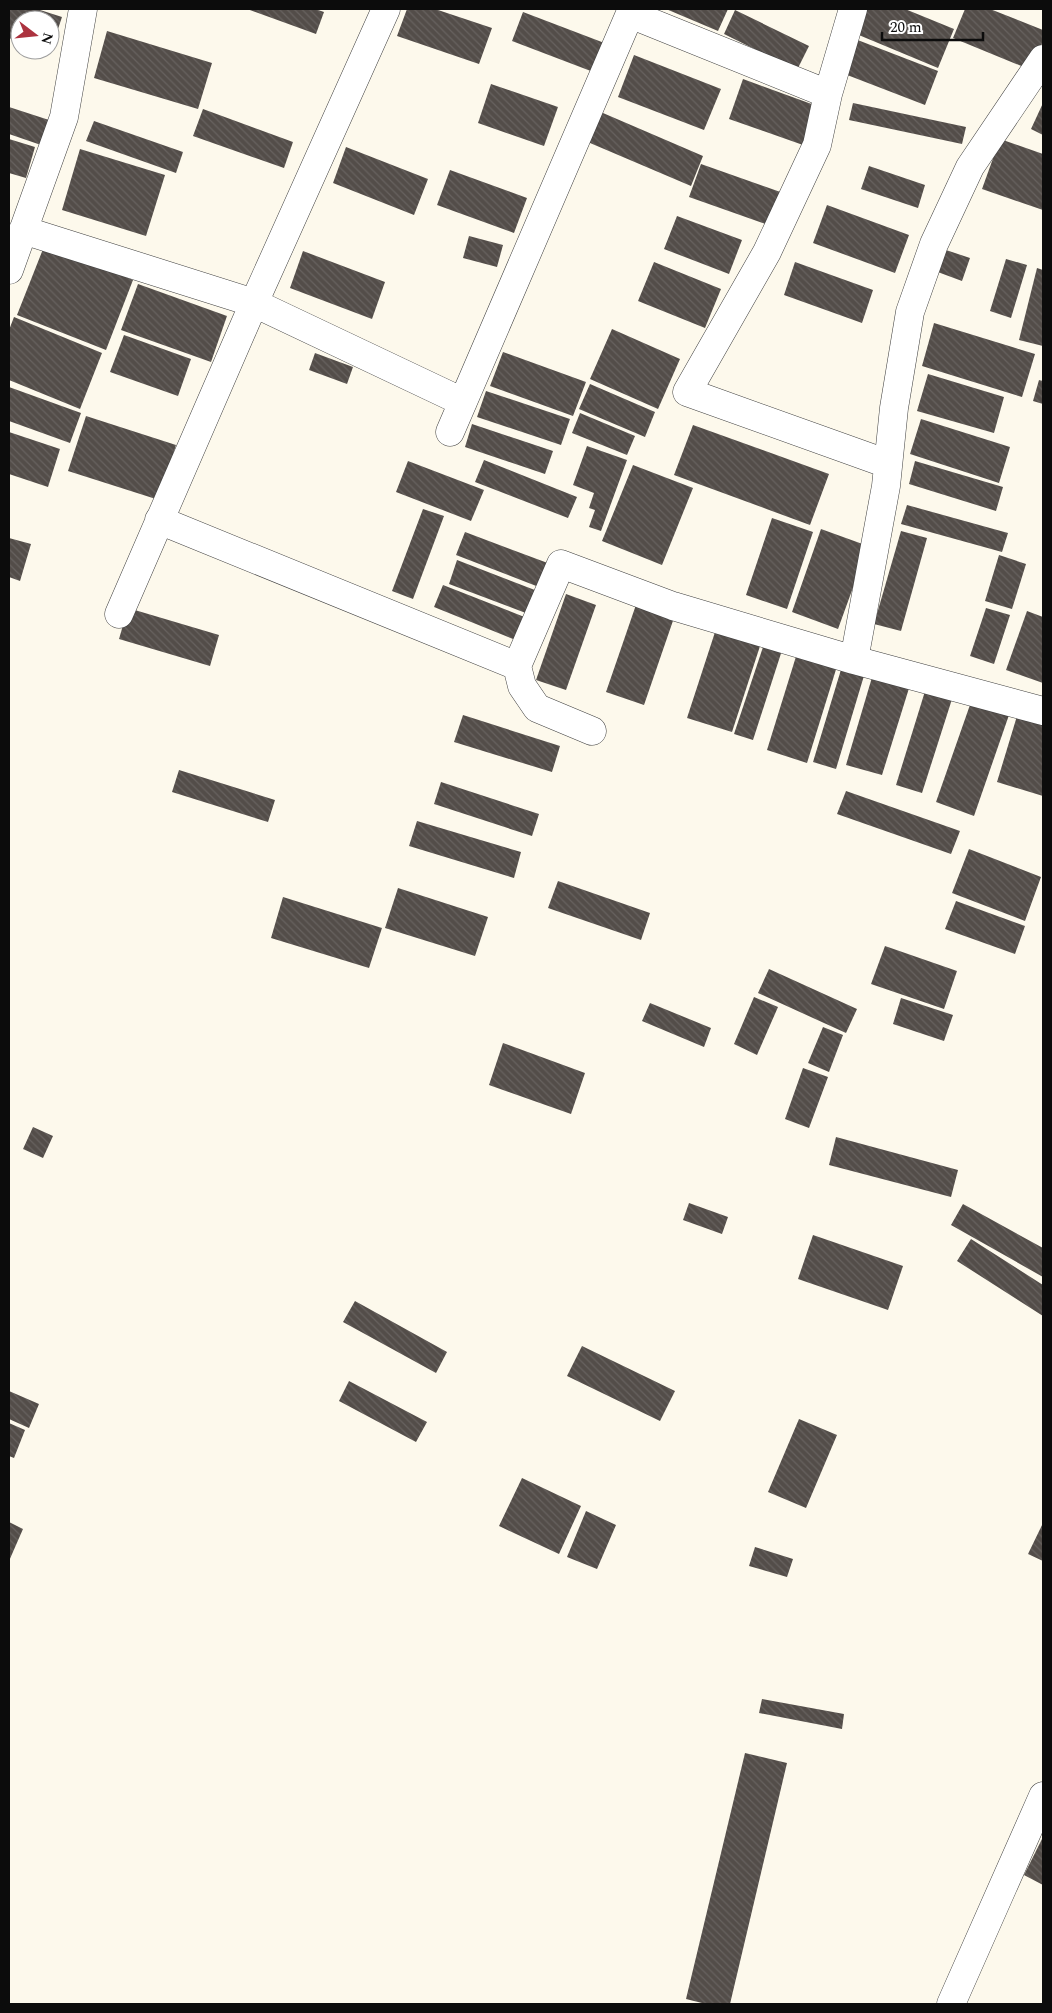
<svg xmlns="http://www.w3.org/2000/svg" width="1052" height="2013" viewBox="0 0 1052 2013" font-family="Spectral,serif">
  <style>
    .building { fill: url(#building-back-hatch) }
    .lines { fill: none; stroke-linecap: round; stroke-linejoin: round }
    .minor-casing { stroke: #3f3f3f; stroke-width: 29 }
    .minor { stroke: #fff; stroke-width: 28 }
  </style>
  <defs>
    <pattern id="building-back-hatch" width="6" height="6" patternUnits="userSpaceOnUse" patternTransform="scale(1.25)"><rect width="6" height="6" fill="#534d49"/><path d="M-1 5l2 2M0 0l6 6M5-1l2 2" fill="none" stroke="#67625f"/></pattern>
  </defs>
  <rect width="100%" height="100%" fill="#fdf9ec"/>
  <path class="building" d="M 9,9 L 37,9 L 62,17 L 50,53 L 46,50 L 50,50 L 50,20 L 20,20 L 20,42 L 9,38 Z
    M 247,9 L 315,9 L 324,12 L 316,34 Z
    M 407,9 L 435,9 L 492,28 L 479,64 L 397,36 Z
    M 666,9 L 728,9 L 718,31 Z
    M 864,9 L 905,9 L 954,29 L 938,68 L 854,33 Z
    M 965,9 L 990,9 L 1043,30 L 1043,41 L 1031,70 L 953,38 Z
    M 735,10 L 809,46 L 797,70 L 724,34 Z
    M 523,12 L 607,44 L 596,73 L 512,41 Z
    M 107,31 L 212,63 L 198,109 L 94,78 Z
    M 855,39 L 938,71 L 925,105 L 842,73 Z
    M 634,55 L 721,89 L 704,130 L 618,97 Z
    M 743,79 L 817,106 L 803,145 L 729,119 Z
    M 491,84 L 558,107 L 544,146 L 478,123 Z
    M 853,103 L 966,127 L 962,144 L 849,120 Z
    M 1043,103 L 1043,135 L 1031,129 Z
    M 9,107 L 49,120 L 41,145 L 9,134 Z
    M 203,109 L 293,142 L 284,168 L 193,136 Z
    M 596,110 L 703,156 L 691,186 L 583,140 Z
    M 94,121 L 183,152 L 176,173 L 86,141 Z
    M 9,139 L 35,147 L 26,178 L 9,173 Z
    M 1000,139 L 1043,154 L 1043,210 L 982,189 Z
    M 346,147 L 428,179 L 414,215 L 333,183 Z
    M 80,149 L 165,175 L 146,236 L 62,210 Z
    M 701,164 L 786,194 L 774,227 L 689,197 Z
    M 869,166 L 925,185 L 918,208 L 861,189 Z
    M 450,170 L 527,198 L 514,233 L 437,205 Z
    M 827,205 L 909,235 L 895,273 L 813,243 Z
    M 677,216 L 742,240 L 729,274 L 664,249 Z
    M 469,236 L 503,245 L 497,267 L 463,258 Z
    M 45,244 L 133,280 L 106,350 L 17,315 Z
    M 943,249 L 970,258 L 962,281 L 935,271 Z
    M 303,251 L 385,282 L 372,319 L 290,288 Z
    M 1006,259 L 1027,265 L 1011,318 L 990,311 Z
    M 654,262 L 721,289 L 705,328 L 638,301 Z
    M 795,262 L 873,290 L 862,323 L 784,295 Z
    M 1037,268 L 1043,270 L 1043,346 L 1019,340 Z
    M 138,284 L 227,316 L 211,362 L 121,330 Z
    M 14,317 L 102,353 L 80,409 L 9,380 L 9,330 Z
    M 934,323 L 1035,354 L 1022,397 L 922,366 Z
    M 612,329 L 680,359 L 658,409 L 590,379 Z
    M 124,335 L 191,359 L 178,396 L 110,372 Z
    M 503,352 L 586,382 L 573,416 L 490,386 Z
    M 315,353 L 353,367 L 347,384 L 309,370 Z
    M 928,374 L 1004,397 L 994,433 L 917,411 Z
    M 1039,380 L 1043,381 L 1043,404 L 1033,401 Z
    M 590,384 L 655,412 L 645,437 L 579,409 Z
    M 9,387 L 81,413 L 70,443 L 9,421 Z
    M 486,391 L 570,419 L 561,445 L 477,417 Z
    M 580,413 L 635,436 L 627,455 L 572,433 Z
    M 86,416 L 176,445 L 159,500 L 68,471 Z
    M 921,419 L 1010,447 L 999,483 L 910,454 Z
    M 472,424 L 553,451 L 545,474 L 465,447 Z
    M 693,425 L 829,474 L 810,525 L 674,475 Z
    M 9,432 L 60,449 L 48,487 L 9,474 Z
    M 587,446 L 627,460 L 601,531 L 589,527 L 595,510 L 589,508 L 594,493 L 573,485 Z
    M 484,460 L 577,497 L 568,518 L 475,482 Z
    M 408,461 L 484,490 L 471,521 L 396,492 Z
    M 915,461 L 1003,487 L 996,511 L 909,484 Z
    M 633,465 L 693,488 L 662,565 L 602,541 Z
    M 907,505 L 1008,533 L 1002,552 L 901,524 Z
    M 423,509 L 444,516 L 413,599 L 392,591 Z
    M 772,518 L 813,532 L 787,609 L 746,595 Z
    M 821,529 L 868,546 L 838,629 L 792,612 Z
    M 901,531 L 927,538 L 901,631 L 874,624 Z
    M 465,532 L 553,565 L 544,589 L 456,555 Z
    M 9,538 L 31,544 L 20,581 L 9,577 Z
    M 999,555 L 1026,564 L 1012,609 L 985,601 Z
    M 457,560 L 540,592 L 531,615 L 449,584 Z
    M 443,585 L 532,620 L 523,643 L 434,607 Z
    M 566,594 L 596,605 L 566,690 L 536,680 Z
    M 638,599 L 676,612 L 644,705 L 606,692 Z
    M 128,608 L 219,635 L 210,666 L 119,639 Z
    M 986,608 L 1010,615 L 994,664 L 970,656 Z
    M 1027,611 L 1043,617 L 1043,683 L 1006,670 Z
    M 717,626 L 762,640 L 732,732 L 687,718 Z
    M 767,635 L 785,641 L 753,740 L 734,734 Z
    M 798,650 L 838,663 L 807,763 L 767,750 Z
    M 843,663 L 866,669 L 836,769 L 813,762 Z
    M 873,674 L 910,685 L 882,775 L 846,765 Z
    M 926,688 L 953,696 L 922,793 L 896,785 Z
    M 971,702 L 1009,715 L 974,816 L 936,802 Z
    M 463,715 L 560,746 L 552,772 L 454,742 Z
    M 1017,716 L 1043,724 L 1043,796 L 997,782 Z
    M 179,770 L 275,800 L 268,822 L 172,792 Z
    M 441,782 L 539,814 L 532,836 L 434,804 Z
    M 846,791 L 960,831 L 951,854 L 837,814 Z
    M 417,821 L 521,852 L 514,878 L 409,846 Z
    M 969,849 L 1041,877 L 1025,921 L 952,893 Z
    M 558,881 L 650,913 L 641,940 L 548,908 Z
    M 398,888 L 488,917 L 475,956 L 385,928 Z
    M 283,897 L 382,928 L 369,968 L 271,938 Z
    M 956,901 L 1025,926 L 1015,954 L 945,929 Z
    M 885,946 L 957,971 L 944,1009 L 871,984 Z
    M 769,969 L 857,1009 L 846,1033 L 758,993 Z
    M 754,997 L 778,1007 L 757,1055 L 734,1044 Z
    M 901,998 L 953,1015 L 944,1041 L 893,1024 Z
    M 650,1003 L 711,1028 L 704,1047 L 642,1021 Z
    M 823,1027 L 843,1035 L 829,1072 L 808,1063 Z
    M 503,1043 L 585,1073 L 571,1114 L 489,1085 Z
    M 803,1068 L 828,1077 L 809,1128 L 785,1119 Z
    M 33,1127 L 53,1136 L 43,1158 L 23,1149 Z
    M 836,1137 L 958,1170 L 951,1197 L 829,1165 Z
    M 689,1203 L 728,1217 L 722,1234 L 683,1220 Z
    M 963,1204 L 1043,1248 L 1043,1277 L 951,1225 Z
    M 813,1235 L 903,1266 L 888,1310 L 798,1279 Z
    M 971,1239 L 1043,1285 L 1043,1316 L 957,1261 Z
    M 355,1301 L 447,1352 L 436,1373 L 343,1322 Z
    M 582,1346 L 675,1391 L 660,1421 L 567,1376 Z
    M 349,1381 L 427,1422 L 416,1442 L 339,1401 Z
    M 9,1391 L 39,1404 L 29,1428 L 9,1419 Z
    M 799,1419 L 837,1435 L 806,1508 L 768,1492 Z
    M 9,1423 L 25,1430 L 14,1458 L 9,1456 Z
    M 522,1478 L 581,1506 L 559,1554 L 499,1526 Z
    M 586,1511 L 616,1525 L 597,1569 L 567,1557 Z
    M 9,1522 L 23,1529 L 9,1561 Z
    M 1043,1523 L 1043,1561 L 1028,1554 Z
    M 755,1547 L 793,1559 L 787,1577 L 749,1566 Z
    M 762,1699 L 844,1714 L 842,1729 L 759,1713 Z
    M 745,1753 L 787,1763 L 730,2004 L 706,2004 L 686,1999 Z
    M 1043,1837 L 1043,1885 L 1024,1875 Z"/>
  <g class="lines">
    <defs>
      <path id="minor" d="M 853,9 L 828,94 L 817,145 L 767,252 L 687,392 L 888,464
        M 630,14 L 828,94
        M 23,230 L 254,303 L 463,402
        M 9,270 L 64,117 L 83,9
        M 450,432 L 632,9
        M 159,520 L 517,666 L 522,686 L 537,708 L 592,731
        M 119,614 L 254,303 L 386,9
        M 854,660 L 886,486 L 894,408 L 910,312 L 934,244 L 970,167 L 1043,59
        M 517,666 L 561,564 L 673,606 L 854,660 L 1043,711
        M 951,2004 L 1043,1796"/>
    </defs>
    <use href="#minor" class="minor-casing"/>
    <use href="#minor" class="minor"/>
  </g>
  <rect width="1052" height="2013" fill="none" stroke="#0c0c0c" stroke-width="20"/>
  <g transform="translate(35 35) rotate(106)"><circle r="24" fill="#ffffff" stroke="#9e9e9e"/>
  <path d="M0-4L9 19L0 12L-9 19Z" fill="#ac333f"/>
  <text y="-8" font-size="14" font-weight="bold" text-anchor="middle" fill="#0c0c0c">N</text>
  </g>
  <path d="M882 32v8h101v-8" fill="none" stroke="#0c0c0c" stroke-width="2.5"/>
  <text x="890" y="32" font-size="15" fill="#0c0c0c" stroke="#ffffff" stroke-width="4" paint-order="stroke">20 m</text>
</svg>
